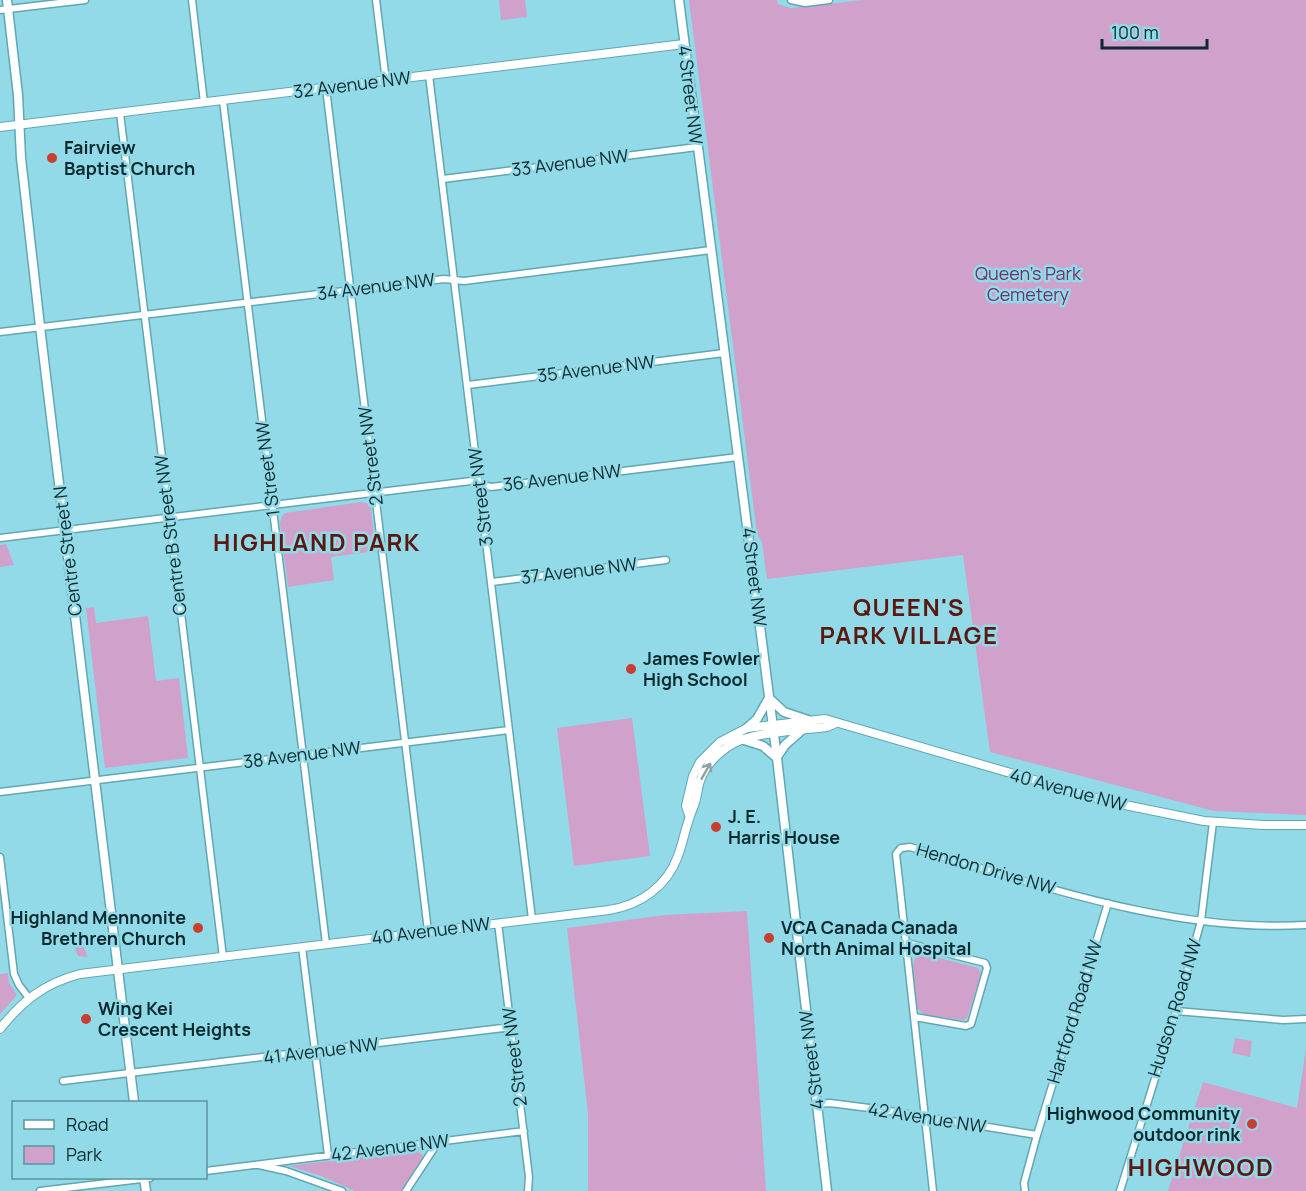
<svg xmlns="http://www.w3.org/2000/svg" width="1306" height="1191" viewBox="0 0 1306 1191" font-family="Manrope,sans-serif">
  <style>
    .green { fill: #d0a1cb }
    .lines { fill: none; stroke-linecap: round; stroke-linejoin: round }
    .minor-casing { stroke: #60a7b3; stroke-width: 9 }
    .tertiary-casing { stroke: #60a7b3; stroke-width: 10 }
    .secondary-casing { stroke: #60a7b3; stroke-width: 11 }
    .minor { stroke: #fff; stroke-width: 6 }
    .tertiary { stroke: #fff; stroke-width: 8 }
    .secondary { stroke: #fff; stroke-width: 8 }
    .oneway { stroke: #919fa1 }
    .poi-dot { fill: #ca3e2f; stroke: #92dae7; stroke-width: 2 }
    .labels { text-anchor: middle; stroke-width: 5; stroke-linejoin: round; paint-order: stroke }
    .street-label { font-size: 18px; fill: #0b2a2f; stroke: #92dae7 }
    .poi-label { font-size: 18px; font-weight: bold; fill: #0b2a2f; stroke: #92dae7; text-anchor: start }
    .park-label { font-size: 18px; fill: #71326d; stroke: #92dae7 }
    .district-label { font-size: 24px; font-weight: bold; letter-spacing: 1.5px; fill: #5b1810; stroke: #92dae7 }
  </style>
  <rect width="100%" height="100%" fill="#92dae7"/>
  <path class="green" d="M 499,0 L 525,0 L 527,17 L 501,20 Z
    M 689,0 L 777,0 L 778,4 L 791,8 L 863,0 L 1306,0 L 1306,815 L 1214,811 L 990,752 L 963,555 L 767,579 L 762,542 L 757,534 Z
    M 361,502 L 367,503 L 371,509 L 376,551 L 331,557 L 334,580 L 288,587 L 280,524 L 281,518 L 285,513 Z
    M 6,544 L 14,565 L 0,567 L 0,545 Z
    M 94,607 L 96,623 L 148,616 L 156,681 L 179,678 L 188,758 L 105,768 L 86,608 Z
    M 632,718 L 650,856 L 574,866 L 557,728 Z
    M 747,911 L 766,1191 L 588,1191 L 588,1113 L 567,928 L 666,915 Z
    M 84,935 L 89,935 C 83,942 83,949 88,957 L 78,956 L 74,946 L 79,937 Z
    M 920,953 L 978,968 L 981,974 L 967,1018 L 964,1020 L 925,1015 L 917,1008 L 913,967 L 915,957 Z
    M 8,973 L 9,983 L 17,995 L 0,1014 L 0,974 Z
    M 1235,1038 L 1252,1041 L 1250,1057 L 1232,1053 Z
    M 1306,1048 L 1306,1191 L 1168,1191 L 1203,1082 L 1297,1108 Z
    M 417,1150 L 423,1156 L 422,1160 L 401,1191 L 355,1191 L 321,1176 L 289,1166 Z"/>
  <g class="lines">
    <defs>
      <path id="minor" d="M 192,0 L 204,103
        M 376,0 L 386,81
        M 791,0 L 805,3 L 829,0
        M 0,10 L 85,0
        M 429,75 L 532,919
        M 326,88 L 428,931
        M 223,101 L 326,944
        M 120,113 L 223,957
        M 443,179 L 697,147
        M 0,332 L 444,279 L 464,281 L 711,250
        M 468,385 L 724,353
        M 0,538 L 471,481 L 491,487 L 738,457
        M 492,582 L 666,560
        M 0,792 L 509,730
        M 0,857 L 14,974 L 19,985 L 29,998
        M 498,923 L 529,1177 L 528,1191
        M 907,943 L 985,963 L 987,968 L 971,1024 L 966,1026 L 915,1017
        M 302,947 L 328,1155
        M 1176,1011 L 1283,1020 L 1306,1019
        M 63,1081 L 511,1027
        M 817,1104 L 830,1103 L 877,1109 L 1037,1135
        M 259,1165 L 286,1171 L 342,1191
        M 206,1171 L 524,1131
        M 40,1191 L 150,1178
        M 406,1191 L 438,1142
        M 933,1191 L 900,889 L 896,854 L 901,848 L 910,847 C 1038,884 1171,933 1306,925
        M 1025,1191 L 1024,1183 L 1037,1135 L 1108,903
        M 1120,1191 L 1176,1011 L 1201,921 L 1213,822"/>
      <path id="tertiary" d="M 0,127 L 684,44
        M 689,815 L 686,806 L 693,776 L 700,762 L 720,742 L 747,728 L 825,719 L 1110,802 L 1204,821 L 1263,825 L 1306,825
        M 0,1029 C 22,1001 45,983 80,974 L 609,910 C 641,905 667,886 678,856 C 684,839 686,825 693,808 C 697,800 697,790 700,781 C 706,763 723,747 741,740 C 761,732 804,730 827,727 L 836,723"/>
      <path id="secondary" d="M 7,0 L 18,95 L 21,158 L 41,335 L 134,1102
        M 679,0 L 777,758 L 827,1191
        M 770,699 L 784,712 L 811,721
        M 747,728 L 757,719 L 769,698
        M 741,739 L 763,746 L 777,758
        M 777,757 L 785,745 L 802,730
        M 144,1178 L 146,1191"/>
    </defs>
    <use href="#minor" class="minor-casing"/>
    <use href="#tertiary" class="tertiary-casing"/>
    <use href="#secondary" class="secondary-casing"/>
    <use href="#minor" class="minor"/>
    <use href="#tertiary" class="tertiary"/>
    <use href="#secondary" class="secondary"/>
  </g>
  <defs><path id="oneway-shaft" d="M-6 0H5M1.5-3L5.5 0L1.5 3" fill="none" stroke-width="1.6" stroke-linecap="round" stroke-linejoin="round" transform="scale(1.5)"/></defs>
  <use class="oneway" href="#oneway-shaft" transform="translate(706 771) rotate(-60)"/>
  <g class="poi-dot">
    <circle cx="52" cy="158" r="6"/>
    <circle cx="631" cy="669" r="6"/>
    <circle cx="716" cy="827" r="6"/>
    <circle cx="198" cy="928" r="6"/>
    <circle cx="769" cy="938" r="6"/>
    <circle cx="86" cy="1019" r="6"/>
    <circle cx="1252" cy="1124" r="6"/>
  </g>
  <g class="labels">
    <g class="street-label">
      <text transform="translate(352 85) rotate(-7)" y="6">32 Avenue NW</text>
      <text transform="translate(690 95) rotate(83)" y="6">4 Street NW</text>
      <text transform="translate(570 163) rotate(-7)" y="6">33 Avenue NW</text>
      <text transform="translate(376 287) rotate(-7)" y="6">34 Avenue NW</text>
      <text transform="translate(596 369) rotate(-7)" y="6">35 Avenue NW</text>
      <text transform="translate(371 456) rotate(-97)" y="6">2 Street NW</text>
      <text transform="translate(268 469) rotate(-97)" y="6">1 Street NW</text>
      <text transform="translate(562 478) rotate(-7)" y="6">36 Avenue NW</text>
      <text transform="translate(481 497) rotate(-97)" y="6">3 Street NW</text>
      <text transform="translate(171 535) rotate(-97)" y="6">Centre B Street NW</text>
      <text transform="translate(68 551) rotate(-97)" y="6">Centre Street N</text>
      <text transform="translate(579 571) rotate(-7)" y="6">37 Avenue NW</text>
      <text transform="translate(754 577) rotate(83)" y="6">4 Street NW</text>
      <text transform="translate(302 755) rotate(-7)" y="6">38 Avenue NW</text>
      <text transform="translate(1068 790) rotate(15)" y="6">40 Avenue NW</text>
      <text transform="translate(986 869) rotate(16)" y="6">Hendon Drive NW</text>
      <text transform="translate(431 931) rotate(-7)" y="6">40 Avenue NW</text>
      <text transform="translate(1175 1008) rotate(-73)" y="6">Hudson Road NW</text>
      <text transform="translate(1075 1012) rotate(-73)" y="6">Hartford Road NW</text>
      <text transform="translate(321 1051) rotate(-7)" y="6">41 Avenue NW</text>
      <text transform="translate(515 1057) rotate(-97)" y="6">2 Street NW</text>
      <text transform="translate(812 1060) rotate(-97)" y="6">4 Street NW</text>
      <text transform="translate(927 1118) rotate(9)" y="6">42 Avenue NW</text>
      <text transform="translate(390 1148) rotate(-7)" y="6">42 Avenue NW</text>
    </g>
    <g class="poi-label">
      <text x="64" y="154">Fairview<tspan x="64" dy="21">Baptist Church</tspan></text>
      <text x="643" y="665">James Fowler<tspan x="643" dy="21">High School</tspan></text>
      <text x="728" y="823">J. E.<tspan x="728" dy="21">Harris House</tspan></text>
      <text x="186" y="924" text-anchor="end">Highland Mennonite<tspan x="186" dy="21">Brethren Church</tspan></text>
      <text x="781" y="934">VCA Canada Canada<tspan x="781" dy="21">North Animal Hospital</tspan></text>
      <text x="98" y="1015">Wing Kei<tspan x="98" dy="21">Crescent Heights</tspan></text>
      <text x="1240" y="1120" text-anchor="end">Highwood Community<tspan x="1240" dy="21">outdoor rink</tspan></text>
    </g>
    <g class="park-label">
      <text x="1028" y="280">Queen's Park<tspan x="1028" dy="21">Cemetery</tspan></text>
    </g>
    <g class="district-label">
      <text x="317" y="551">HIGHLAND PARK</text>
      <text x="909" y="616">QUEEN'S<tspan x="909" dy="28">PARK VILLAGE</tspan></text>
      <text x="1201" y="1176">HIGHWOOD</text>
    </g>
  </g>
  <rect x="12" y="1101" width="195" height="78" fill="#92dae7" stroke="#5c949d" stroke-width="1.5"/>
  <rect x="24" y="1120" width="30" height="9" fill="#ffffff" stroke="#5c949d" stroke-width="1.5"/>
  <text x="66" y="1131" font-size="18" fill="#0b2a2f">Road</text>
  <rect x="24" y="1146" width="30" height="18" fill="#d0a1cb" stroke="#5c949d" stroke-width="1.5"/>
  <text x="66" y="1161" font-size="18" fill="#0b2a2f">Park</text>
  <path d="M1102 39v9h105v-9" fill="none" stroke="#0b2a2f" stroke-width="3"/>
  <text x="1111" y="39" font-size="18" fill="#0b2a2f" stroke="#92dae7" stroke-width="4.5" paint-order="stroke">100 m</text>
</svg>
